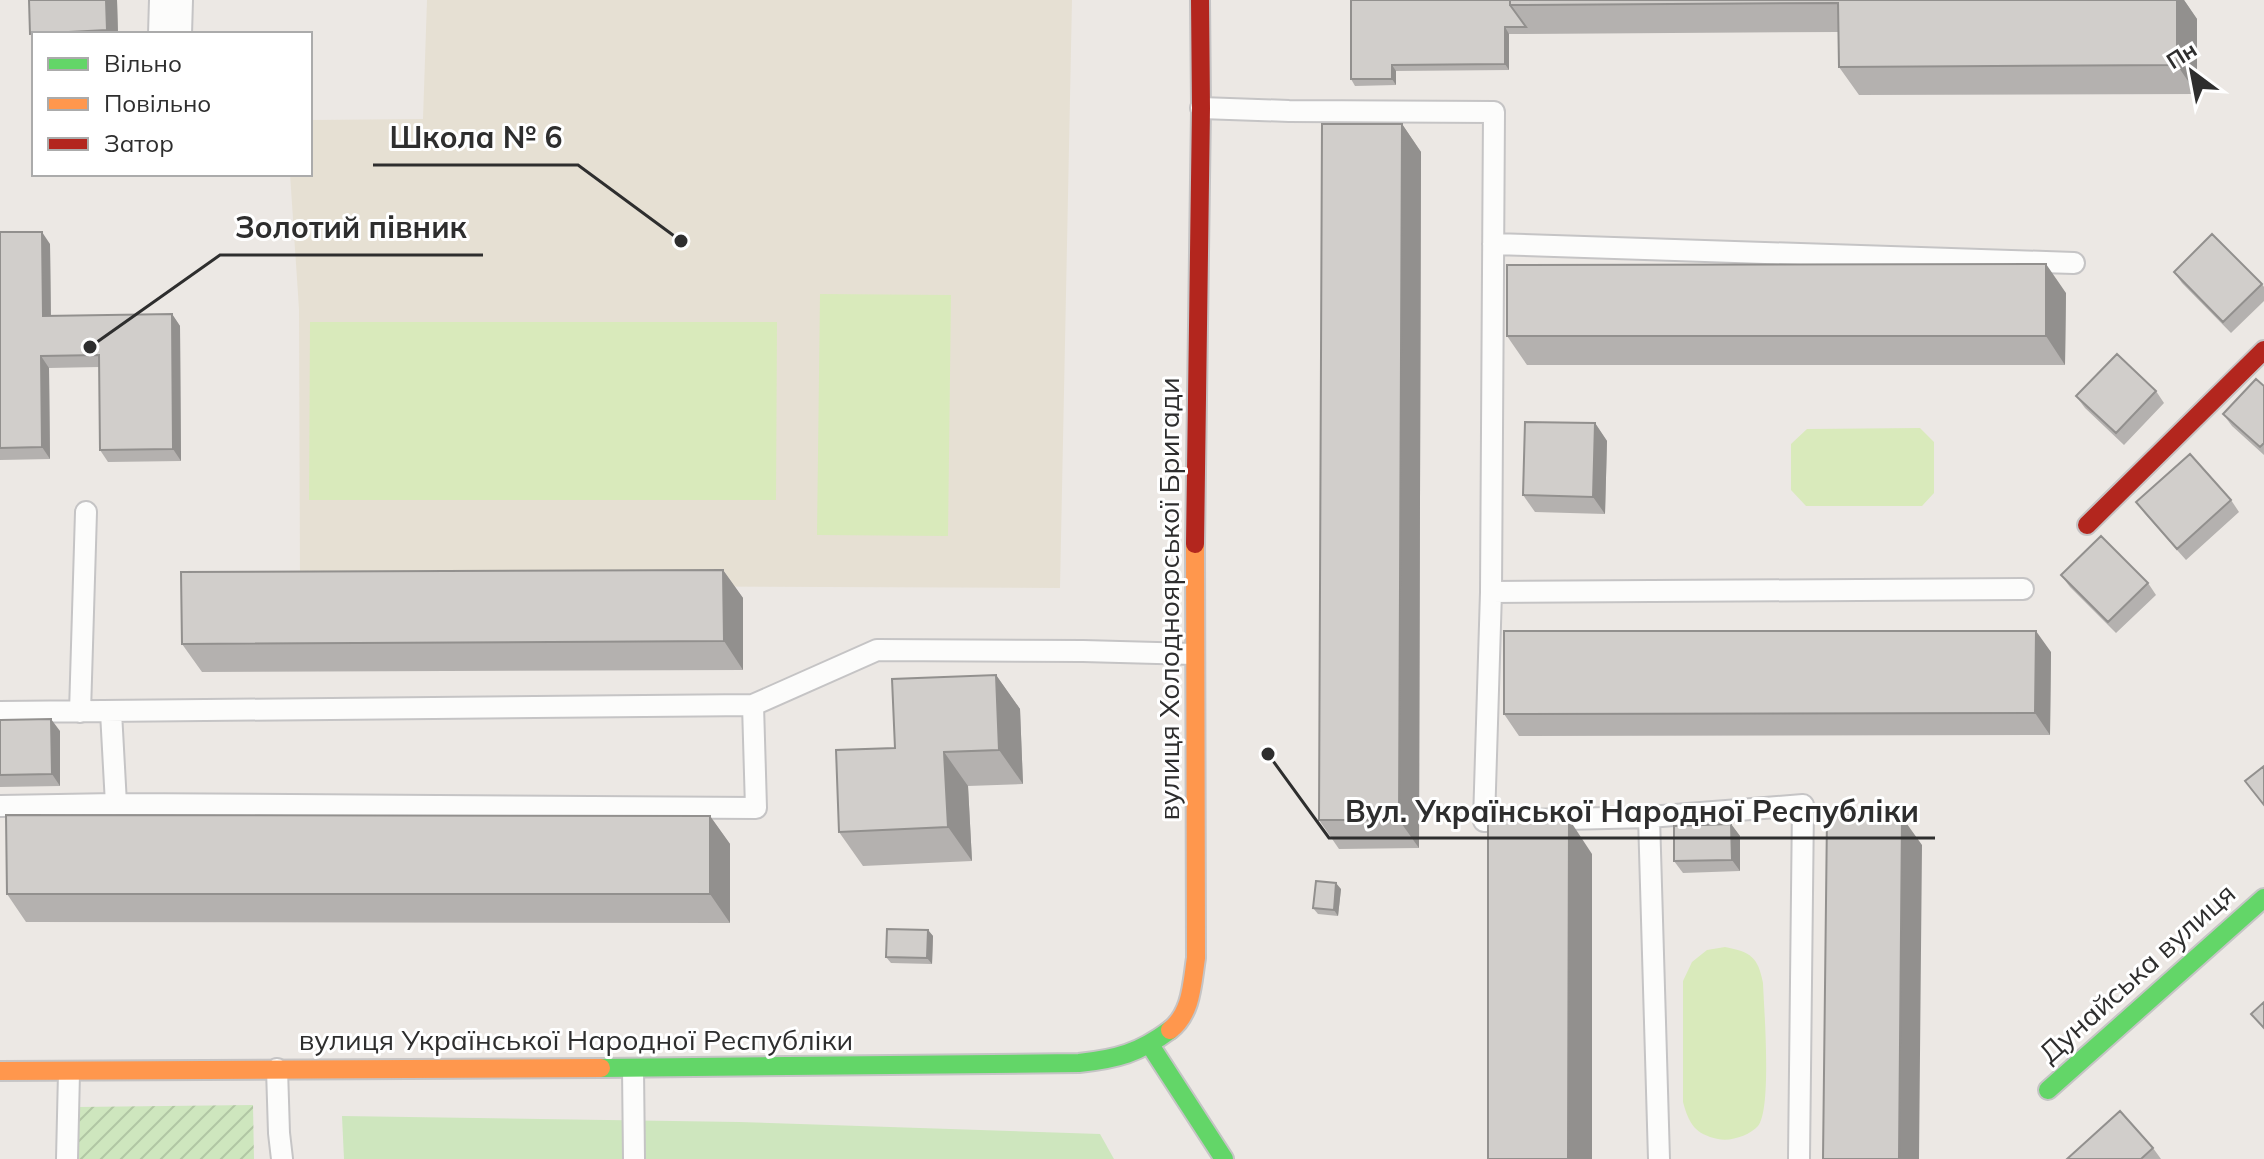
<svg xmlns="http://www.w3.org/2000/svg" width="2264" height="1159" viewBox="0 0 2264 1159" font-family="Mulish,sans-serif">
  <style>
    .education { fill: #e6e0d3 }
    .grass { fill: #cee6be }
    .garden { fill: url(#garden-furrows) }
    .pitch { fill: #d9eabb }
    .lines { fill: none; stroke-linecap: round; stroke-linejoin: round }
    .lane-casing { stroke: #c5c4c5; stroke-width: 24 }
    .street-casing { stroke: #c5c4c5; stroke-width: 46 }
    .fast-casing { stroke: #c5c4c5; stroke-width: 22 }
    .slow-casing { stroke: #c5c4c5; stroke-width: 22 }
    .jam-casing { stroke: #c5c4c5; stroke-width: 22 }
    .lane { stroke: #fcfcfb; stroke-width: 20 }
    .street { stroke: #fcfcfb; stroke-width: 42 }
    .fast { stroke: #63d668; stroke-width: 18 }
    .slow { stroke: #ff974d; stroke-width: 18 }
    .jam { stroke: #b3261e; stroke-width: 18 }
    .wall { fill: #b4b1af }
    .shaded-wall { fill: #92908e }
    .building { fill: #d1cecb; stroke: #92908e; stroke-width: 2 }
    .labels { text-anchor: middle; stroke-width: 6; stroke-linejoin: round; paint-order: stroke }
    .street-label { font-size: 28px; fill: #2e2e2e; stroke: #fff }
    .leader { fill: none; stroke: #2e2e2e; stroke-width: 3 }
    .callout-dot { fill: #2e2e2e; stroke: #fff; stroke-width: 3 }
    .callout-label { font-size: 30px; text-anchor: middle; font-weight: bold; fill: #2e2e2e; stroke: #fff; stroke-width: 6; stroke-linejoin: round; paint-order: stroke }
  </style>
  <defs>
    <pattern id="garden-furrows" width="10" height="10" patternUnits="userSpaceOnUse" patternTransform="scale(2)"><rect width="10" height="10" fill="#cee6be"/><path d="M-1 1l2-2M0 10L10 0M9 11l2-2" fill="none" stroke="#b1c6a4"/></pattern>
  </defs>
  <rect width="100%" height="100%" fill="#ece8e4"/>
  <path class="education" d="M 427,0 L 1072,0 L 1060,588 L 300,585 L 299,309 L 290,174 L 310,174 L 310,120 L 423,119 Z"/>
  <path class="grass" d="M 342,1116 L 739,1122 L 1100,1134 L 1114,1159 L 344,1159 Z"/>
  <path class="garden" d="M 253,1105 L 254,1159 L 78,1159 L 77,1107 Z"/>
  <path class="pitch" d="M 820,294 L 951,295 L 948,536 L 817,535 Z
    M 310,322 L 777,322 L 776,500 L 309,500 Z
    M 1920,428 L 1934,442 L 1934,493 L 1922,506 L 1806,506 L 1791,490 L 1791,444 L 1807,429 Z
    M 1725,947 C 1751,952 1758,957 1763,983 C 1764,1009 1772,1109 1758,1126 C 1750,1135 1731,1142 1718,1139 C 1695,1134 1689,1124 1683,1102 L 1683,981 L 1692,962 L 1707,950 Z"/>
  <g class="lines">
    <defs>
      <path id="lane" d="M 1201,108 L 1289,111 L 1494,112 L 1491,592 L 1484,821 L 1649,817 L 1803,805 L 1799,1159
        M 1493,244 L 2074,263
        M 1491,592 L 2023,589
        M 0,712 L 753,705 L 877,650 L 1083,651 L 1194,654
        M 80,712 L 86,512
        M 111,712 L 116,804
        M 0,806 L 116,804 L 756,808 L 753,705
        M 1649,817 L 1659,1159
        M 277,1069 L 279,1133 L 282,1159
        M 633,1069 L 634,1159
        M 67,1159 L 69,1073"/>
      <path id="street" d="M 170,34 L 171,0"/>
      <path id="fast" d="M 1150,1045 L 1224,1159
        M 601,1068 L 1079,1063 C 1117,1059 1139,1053 1170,1030
        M 2048,1090 L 2264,898"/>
      <path id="slow" d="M 1170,1030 C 1192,1013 1192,983 1196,958 L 1195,544
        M 0,1071 L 601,1068"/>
      <path id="jam" d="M 2087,525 L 2264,350
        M 1195,544 L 1201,108 L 1200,0"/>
    </defs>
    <use href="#lane" class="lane-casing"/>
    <use href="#street" class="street-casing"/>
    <use href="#fast" class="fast-casing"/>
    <use href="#slow" class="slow-casing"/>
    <use href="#jam" class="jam-casing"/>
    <use href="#lane" class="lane"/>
    <use href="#street" class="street"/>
    <use href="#fast" class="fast"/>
    <use href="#slow" class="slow"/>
    <use href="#jam" class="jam"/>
  </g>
  <path class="wall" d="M 29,0 L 117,0 L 118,34 L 34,34 L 34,39 L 30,34 Z
    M 1351,0 L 2184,0 L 2197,19 L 2197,94 L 1859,95 L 1839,67 L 1838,32 L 1509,34 L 1509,70 L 1396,71 L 1396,85 L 1355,86 L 1351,79 Z
    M 1402,124 L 1421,152 L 1419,848 L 1339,849 L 1319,820 Z
    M 0,232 L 50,244 L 51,316 L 172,314 L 180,326 L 181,461 L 108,462 L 100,450 L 99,367 L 49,368 L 50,459 L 0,460 Z
    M 2174,272 L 2262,284 L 2264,287 L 2264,301 L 2231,333 L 2182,283 Z
    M 2066,293 L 2065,365 L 1527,365 L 1507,336 Z
    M 2264,386 L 2264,455 L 2232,426 L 2223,414 Z
    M 2156,391 L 2164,403 L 2124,445 L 2085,408 L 2076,396 Z
    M 1595,423 L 1607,441 L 1605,514 L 1535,512 L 1523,495 Z
    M 2231,500 L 2239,512 L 2186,560 L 2145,514 L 2136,502 Z
    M 723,570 L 743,598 L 743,670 L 202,672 L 182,644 Z
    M 2061,575 L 2148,583 L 2156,595 L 2116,633 L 2070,587 Z
    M 2051,652 L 2050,735 L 1519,736 L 1504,714 Z
    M 996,675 L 1020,709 L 1023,784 L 968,786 L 972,861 L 863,866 L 839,832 L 895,748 Z
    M 0,720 L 60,731 L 60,786 L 0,787 Z
    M 710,816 L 730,844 L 730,923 L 26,922 L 7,894 Z
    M 1731,824 L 1740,836 L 1740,871 L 1683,873 L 1674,861 Z
    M 1341,889 L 1338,916 L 1318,914 L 1313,908 Z
    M 928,930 L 933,936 L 932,964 L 891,963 L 886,957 Z
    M 2153,1148 L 2161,1159 L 2068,1159 Z"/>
  <path class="shaded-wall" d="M 106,0 L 117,0 L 118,34 L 110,34 L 107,30 Z
    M 2177,0 L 2184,0 L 2197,19 L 2197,94 L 2177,65 Z
    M 1505,27 L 1509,34 L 1509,70 L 1505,64 Z
    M 1392,65 L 1396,71 L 1396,85 L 1392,79 Z
    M 1402,124 L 1421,152 L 1419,848 L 1399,820 Z
    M 42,232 L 50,244 L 51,328 L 43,316 Z
    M 2046,264 L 2066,293 L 2065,365 L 2046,336 Z
    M 172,314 L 180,326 L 181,461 L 173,449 Z
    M 41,356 L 49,368 L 50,459 L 42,447 Z
    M 1595,423 L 1607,441 L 1605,514 L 1593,497 Z
    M 723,570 L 743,598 L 743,670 L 724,641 Z
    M 2036,631 L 2051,652 L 2050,735 L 2035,713 Z
    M 996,675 L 1020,709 L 1023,784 L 999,750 Z
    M 51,719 L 60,731 L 60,786 L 52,774 Z
    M 944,752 L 968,786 L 972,861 L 948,827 Z
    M 710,816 L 730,844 L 730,923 L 710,894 Z
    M 1902,817 L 1922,845 L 1919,1159 L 1899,1159 Z
    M 1569,819 L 1592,854 L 1592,1159 L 1568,1159 Z
    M 1731,824 L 1740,836 L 1740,871 L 1732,860 Z
    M 1336,883 L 1341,889 L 1338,916 L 1334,910 Z
    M 928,930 L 933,936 L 932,964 L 927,958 Z"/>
  <path class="building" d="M 29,0 L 106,0 L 107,30 L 30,34 Z
    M 1351,0 L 1510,0 L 1510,5 L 1526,27 L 1505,27 L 1505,64 L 1392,65 L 1392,79 L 1351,79 Z
    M 1510,0 L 2177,0 L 2177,65 L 1839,67 L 1838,3 L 1510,5 Z
    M 1322,124 L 1402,124 L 1399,820 L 1319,820 Z
    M 0,232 L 42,232 L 43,316 L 172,314 L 173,449 L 100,450 L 99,355 L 41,356 L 42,447 L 0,448 Z
    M 2212,234 L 2262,284 L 2223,322 L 2174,272 Z
    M 2046,264 L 2046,336 L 1507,336 L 1507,265 Z
    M 2117,354 L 2156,391 L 2116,433 L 2076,396 Z
    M 2256,379 L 2264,386 L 2264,443 L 2260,447 L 2223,414 Z
    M 1525,422 L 1595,423 L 1593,497 L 1523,495 Z
    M 2190,454 L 2231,500 L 2177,549 L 2136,502 Z
    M 2101,536 L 2148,583 L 2108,622 L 2061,575 Z
    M 723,570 L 724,641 L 182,644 L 181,572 Z
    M 1504,631 L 2036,631 L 2035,713 L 1504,714 Z
    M 996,675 L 999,750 L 944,752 L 948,827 L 839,832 L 836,750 L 895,748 L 892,679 Z
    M 51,719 L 52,774 L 0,775 L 0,720 Z
    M 2264,766 L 2264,805 L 2245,781 Z
    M 6,815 L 710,816 L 710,894 L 7,894 Z
    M 1827,816 L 1902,817 L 1899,1159 L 1823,1159 Z
    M 1569,819 L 1568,1159 L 1488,1159 L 1488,820 Z
    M 1731,824 L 1732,860 L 1674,861 L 1674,826 Z
    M 1316,881 L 1336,883 L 1334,910 L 1313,908 Z
    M 887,929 L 928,930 L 927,958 L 886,957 Z
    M 2264,1002 L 2264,1028 L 2251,1014 Z
    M 2120,1111 L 2153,1148 L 2141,1159 L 2067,1159 Z"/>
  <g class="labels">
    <g class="street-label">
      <text transform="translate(1169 599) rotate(-90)" y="10">вулиця Холодноярської Бригади</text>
      <text transform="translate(2137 973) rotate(-42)" y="10">Дунайська вулиця</text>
      <text x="576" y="1050">вулиця Української Народної Республіки</text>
    </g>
  </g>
  <path class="leader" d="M681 241L578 165H373M90 347L220 255H483M1268 754L1329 838H1935"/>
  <g class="callout-dot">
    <circle cx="681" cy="241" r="8"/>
    <circle cx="90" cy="347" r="8"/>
    <circle cx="1268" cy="754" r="8"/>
  </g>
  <g class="callout-label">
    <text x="476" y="148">Школа № 6</text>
    <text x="351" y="238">Золотий півник</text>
    <text x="1632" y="822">Вул. Української Народної Республіки</text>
  </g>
  <rect x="32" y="32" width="280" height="144" fill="#ffffff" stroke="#ababab" stroke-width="2"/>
  <rect x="48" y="58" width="40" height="12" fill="#63d668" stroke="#ababab" stroke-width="2"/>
  <text x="104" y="72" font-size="24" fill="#2e2e2e">Вільно</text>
  <rect x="48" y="98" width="40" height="12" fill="#ff974d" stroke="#ababab" stroke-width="2"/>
  <text x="104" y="112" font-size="24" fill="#2e2e2e">Повільно</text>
  <rect x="48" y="138" width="40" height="12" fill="#b3261e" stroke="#ababab" stroke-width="2"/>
  <text x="104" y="152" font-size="24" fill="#2e2e2e">Затор</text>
  <g transform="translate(2192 72) rotate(328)" stroke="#ffffff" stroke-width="6" paint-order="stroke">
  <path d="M0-6L14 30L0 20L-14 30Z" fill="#2e2e2e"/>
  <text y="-12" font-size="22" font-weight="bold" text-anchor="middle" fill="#2e2e2e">Пн</text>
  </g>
</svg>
